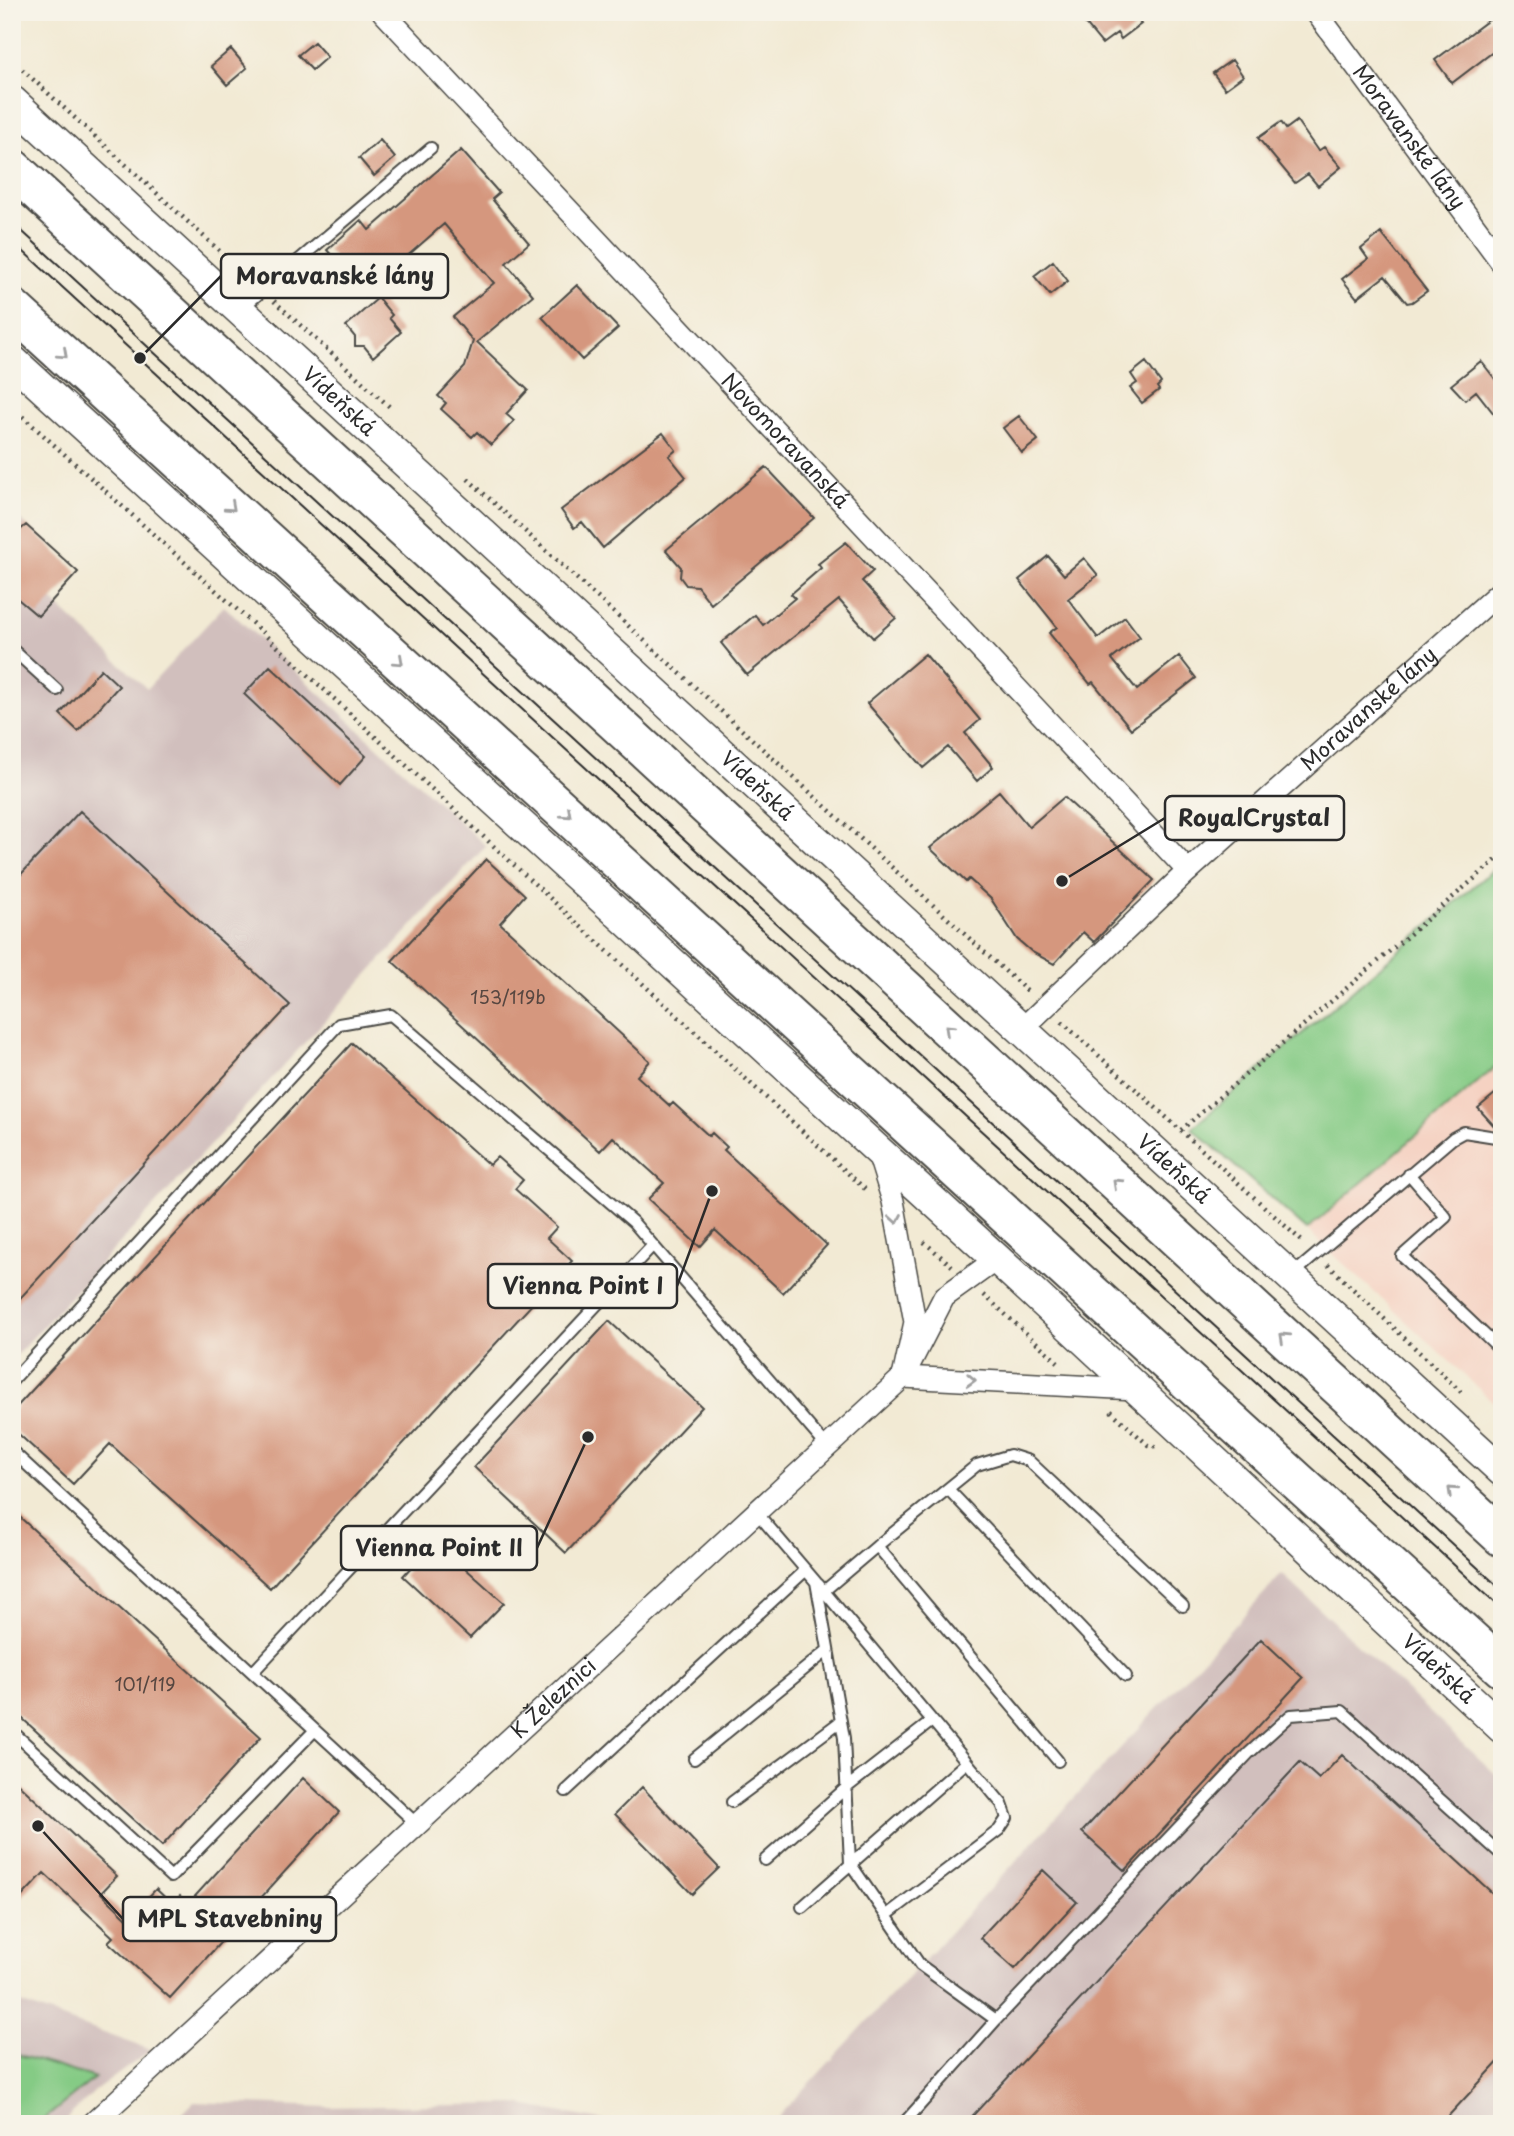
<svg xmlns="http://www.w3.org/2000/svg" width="1514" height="2136" viewBox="0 0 1514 2136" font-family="'Playpen Sans',sans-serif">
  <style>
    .built { fill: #f5d2c2 }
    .industrial { fill: #d1bfbd }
    .green { fill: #85cb85; stroke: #587b58; stroke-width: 2 }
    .building { fill: #d5977e }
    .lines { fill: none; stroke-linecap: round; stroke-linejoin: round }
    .lane-casing { stroke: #494844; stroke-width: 14 }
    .street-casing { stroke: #494844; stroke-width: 24 }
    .secondary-casing { stroke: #494844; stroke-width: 33 }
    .highway-casing { stroke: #494844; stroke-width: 42 }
    .path { stroke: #494844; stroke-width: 4.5; stroke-dasharray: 2 5; stroke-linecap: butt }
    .lane { stroke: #fff; stroke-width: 10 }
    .street { stroke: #fff; stroke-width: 21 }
    .secondary { stroke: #fff; stroke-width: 30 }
    .highway { stroke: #fff; stroke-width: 38 }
    .tram { stroke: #2b2b2b; stroke-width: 2 }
    .oneway { stroke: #a0a0a0 }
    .labels { text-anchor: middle; stroke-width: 7; stroke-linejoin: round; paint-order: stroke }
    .number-label { font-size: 18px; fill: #564640 }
    .street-label { font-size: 21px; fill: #2b2b2b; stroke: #f7f3e8 }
    .leader { fill: none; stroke: #2b2b2b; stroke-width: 2.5 }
    .callout-dot { fill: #2b2b2b; stroke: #f7f3e8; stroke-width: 2.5 }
    .callout { fill: #f7f3e8; stroke: #2b2b2b; stroke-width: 2.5 }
    .callout-label { font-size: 23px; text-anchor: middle; font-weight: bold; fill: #2b2b2b }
  </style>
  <rect width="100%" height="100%" fill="#f7f3e8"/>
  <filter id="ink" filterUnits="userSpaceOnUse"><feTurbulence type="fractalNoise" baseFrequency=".0143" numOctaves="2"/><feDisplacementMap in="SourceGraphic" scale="14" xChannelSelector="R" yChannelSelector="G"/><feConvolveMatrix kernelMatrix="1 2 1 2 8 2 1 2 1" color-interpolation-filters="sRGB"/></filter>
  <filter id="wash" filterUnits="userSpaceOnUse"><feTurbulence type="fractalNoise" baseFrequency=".00686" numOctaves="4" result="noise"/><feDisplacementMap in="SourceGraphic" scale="28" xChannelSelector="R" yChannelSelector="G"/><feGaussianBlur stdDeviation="1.57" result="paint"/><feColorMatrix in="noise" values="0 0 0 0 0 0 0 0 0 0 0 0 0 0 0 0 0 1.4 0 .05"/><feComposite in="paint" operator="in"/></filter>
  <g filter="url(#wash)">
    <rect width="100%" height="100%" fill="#f2ead4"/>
    <path class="built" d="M 1502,1061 L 1502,1410 L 1307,1230 Z"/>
    <path class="industrial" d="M 12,512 L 78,572 L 52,600 L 147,689 L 224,606 L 486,846 L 12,1360 Z
      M 1282,1574 L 1502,1780 L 1502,2124 L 772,2124 Z
      M 12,2000 L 151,2050 L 95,2091 L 61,2124 L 12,2124 Z
      M 194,2102 L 328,2107 L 516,2104 L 622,2124 L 172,2124 Z"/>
    <path class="green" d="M 1502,862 L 1502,1061 L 1307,1230 L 1192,1128 Z
      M 12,2053 L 95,2078 L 38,2124 L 12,2124 Z"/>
    <g id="blocks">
      <path class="building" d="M 1094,12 L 1144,12 L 1136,18 L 1141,24 L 1121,39 L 1117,33 L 1102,44 L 1083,21 Z
        M 1490,19 L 1502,34 L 1502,45 L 1452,83 L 1435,60 Z
        M 314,42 L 327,57 L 312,70 L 298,55 Z
        M 231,49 L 247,68 L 227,85 L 211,66 Z
        M 1232,60 L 1243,76 L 1225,89 L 1213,73 Z
        M 1297,121 L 1318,151 L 1324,147 L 1341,167 L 1318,186 L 1308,174 L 1295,183 L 1258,138 L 1281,122 L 1286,129 Z
        M 380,140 L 395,158 L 374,176 L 359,158 Z
        M 461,150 L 499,193 L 492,199 L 529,243 L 506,263 L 533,295 L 477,342 L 528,390 L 506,414 L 514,421 L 491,445 L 477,432 L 472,437 L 441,409 L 446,403 L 438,396 L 465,367 L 473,341 L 453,317 L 494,283 L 444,224 L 365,293 L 327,250 L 361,220 L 369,230 Z
        M 1381,233 L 1427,291 L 1412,302 L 1407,303 L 1385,276 L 1357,298 L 1342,279 L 1368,259 L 1361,249 Z
        M 1053,261 L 1068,281 L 1050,295 L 1034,276 Z
        M 577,285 L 618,328 L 582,360 L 542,317 Z
        M 378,298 L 392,315 L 389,318 L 401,332 L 373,357 L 364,346 L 355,346 L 355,337 L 346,326 Z
        M 1481,361 L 1502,388 L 1502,424 L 1476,391 L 1465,400 L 1451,385 Z
        M 1146,362 L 1161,383 L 1157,387 L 1159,390 L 1142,403 L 1130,388 L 1137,383 L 1131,374 Z
        M 1019,416 L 1038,440 L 1022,453 L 1003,428 Z
        M 663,433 L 676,450 L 669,456 L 686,477 L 603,548 L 582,522 L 574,528 L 561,510 Z
        M 766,467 L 814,518 L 711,604 L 697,586 L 686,585 L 680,577 L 681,567 L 666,550 Z
        M 26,525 L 78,572 L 38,616 L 12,594 L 12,537 Z
        M 846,542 L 873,571 L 862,581 L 896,618 L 873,638 L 839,600 L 747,675 L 721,643 L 755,615 L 763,625 L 795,598 L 791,594 L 821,568 L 818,564 Z
        M 1048,556 L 1064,575 L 1084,558 L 1098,575 L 1068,599 L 1098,638 L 1125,617 L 1140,637 L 1112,659 L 1137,690 L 1179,656 L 1196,678 L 1131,729 L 1093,682 L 1090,684 L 1049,633 L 1057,627 L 1019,580 Z
        M 925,654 L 980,720 L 965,733 L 993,767 L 977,781 L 948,747 L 923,768 L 867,703 Z
        M 270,666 L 366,756 L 340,785 L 244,694 Z
        M 101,669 L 119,686 L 78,731 L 60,714 Z
        M 999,791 L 1029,827 L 1064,797 L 1154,880 L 1094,942 L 1083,932 L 1054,964 L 1032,952 L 1017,939 L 991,899 L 969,879 L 966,882 L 930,848 Z
        M 80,811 L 290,1005 L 12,1307 L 12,884 Z
        M 486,859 L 525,895 L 500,923 L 650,1061 L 637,1076 L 670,1106 L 673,1103 L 709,1136 L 712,1133 L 727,1147 L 724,1150 L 827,1245 L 783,1293 L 715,1230 L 700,1247 L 648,1199 L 664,1183 L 613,1137 L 600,1151 L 392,961 Z
        M 352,1043 L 489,1165 L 497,1157 L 523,1180 L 515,1189 L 557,1227 L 547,1238 L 572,1261 L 270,1588 L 110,1444 L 73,1484 L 12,1428 L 12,1412 Z
        M 1502,1088 L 1502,1130 L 1497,1129 L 1478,1108 Z
        M 609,1321 L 702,1407 L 566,1553 L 474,1467 Z
        M 12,1510 L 261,1737 L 162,1846 L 12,1709 Z
        M 435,1541 L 504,1603 L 470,1638 L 403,1576 Z
        M 1261,1639 L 1303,1678 L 1125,1871 L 1082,1832 Z
        M 1342,1755 L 1502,1902 L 1502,2058 L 1441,2124 L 965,2124 L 1300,1762 L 1319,1779 Z
        M 12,1778 L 117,1876 L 101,1893 L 128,1919 L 156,1889 L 172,1904 L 180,1896 L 188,1904 L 303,1778 L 339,1812 L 170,1998 L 108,1942 L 113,1937 L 44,1873 L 12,1907 Z
        M 642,1787 L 719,1868 L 692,1894 L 615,1814 Z
        M 1043,1870 L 1077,1902 L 1015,1969 L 980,1938 Z"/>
    </g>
  </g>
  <g filter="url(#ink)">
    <use href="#blocks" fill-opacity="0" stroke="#494844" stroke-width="2"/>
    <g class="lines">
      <defs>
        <path id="lane" d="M 241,309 L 431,148
          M 12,649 L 57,690
          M 1409,1174 L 1446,1217 L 1402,1256 L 1502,1351
          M 1292,1275 L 1453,1138 L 1464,1132 L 1502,1138
          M 12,1381 L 339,1024 L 391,1015 L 633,1222 L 828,1448
          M 12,1451 L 418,1825
          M 948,1489 L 1126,1676
          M 757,1513 L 816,1582 L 844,1738 L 850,1863 L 920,1965 L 996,2020
          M 877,1546 L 977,1465 L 1010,1455 L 1029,1461 L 1183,1606
          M 818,1584 L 1002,1804 L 1007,1818 L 999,1830 L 887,1915
          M 824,1591 L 877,1546 L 1058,1761
          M 253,1672 L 653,1245
          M 12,1731 L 171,1877 L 315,1730
          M 694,1759 L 828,1650
          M 566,1791 L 806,1570
          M 732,1802 L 841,1721
          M 765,1860 L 846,1788 L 932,1721
          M 802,1907 L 967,1762
          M 903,2124 L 996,2020 L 1249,1753 L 1291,1715 L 1342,1711 L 1502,1855"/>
        <g id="street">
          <path id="s1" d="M 383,12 L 1188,871"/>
          <path id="s2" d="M 1316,12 L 1502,263"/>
          <path id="s3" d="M 1022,1029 L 1188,871 L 1502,590"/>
          <path d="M 878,1153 L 893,1201 L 915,1322 L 903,1377 L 1135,1389"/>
          <path id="s4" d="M 92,2124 L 903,1377 L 944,1297 L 997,1259"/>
        </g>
        <g id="secondary">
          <path id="s5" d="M 12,101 L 1502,1471"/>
          <path id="s6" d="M 12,360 L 997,1259 L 1502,1728"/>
        </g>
        <path id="highway" d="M 12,168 L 1502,1537
          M 12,308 L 1502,1668"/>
      </defs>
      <use href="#lane" class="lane-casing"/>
      <use href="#street" class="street-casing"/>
      <use href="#secondary" class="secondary-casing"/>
      <use href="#highway" class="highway-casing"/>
      <path class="path" d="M 12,60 L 250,279
        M 274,301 L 392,409
        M 12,407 L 252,623 L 865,1189
        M 468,479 L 1029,993
        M 1062,1022 L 1304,1243
        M 1181,1130 L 1502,855
        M 924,1242 L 952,1266
        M 1328,1265 L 1461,1392
        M 984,1295 L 1058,1362
        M 1111,1411 L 1148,1445 L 1159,1447"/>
      <use href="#lane" class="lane"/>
      <use href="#street" class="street"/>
      <use href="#secondary" class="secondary"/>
      <use href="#highway" class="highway"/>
      <path class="tram" d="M 12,222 L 1502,1590
        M 12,241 L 1502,1609"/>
    </g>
    <defs><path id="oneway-chevron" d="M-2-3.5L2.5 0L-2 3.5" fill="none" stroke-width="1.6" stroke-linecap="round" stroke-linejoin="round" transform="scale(1.75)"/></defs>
    <g class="oneway">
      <use href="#oneway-chevron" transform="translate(63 354) rotate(42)"/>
      <use href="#oneway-chevron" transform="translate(231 507) rotate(42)"/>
      <use href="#oneway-chevron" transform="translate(399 661) rotate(42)"/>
      <use href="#oneway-chevron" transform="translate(567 814) rotate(42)"/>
      <use href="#oneway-chevron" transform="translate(949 1029) rotate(-137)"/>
      <use href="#oneway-chevron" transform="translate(1117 1183) rotate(-137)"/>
      <use href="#oneway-chevron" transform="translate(896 1219) rotate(80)"/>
      <use href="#oneway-chevron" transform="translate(1284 1337) rotate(-137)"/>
      <use href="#oneway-chevron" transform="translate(971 1380) rotate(2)"/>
      <use href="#oneway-chevron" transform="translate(1452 1491) rotate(-137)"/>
    </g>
  </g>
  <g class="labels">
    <g class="number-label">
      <text x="508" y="1004">153/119b</text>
      <text x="145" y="1691">101/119</text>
    </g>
    <g class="street-label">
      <text dy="7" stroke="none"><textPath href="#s2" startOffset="156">Moravanské lány</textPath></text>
      <text dy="7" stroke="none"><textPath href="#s5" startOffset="444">Vídeňská</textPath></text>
      <text dy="7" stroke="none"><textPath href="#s1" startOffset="588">Novomoravanská</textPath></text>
      <text dy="7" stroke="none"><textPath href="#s3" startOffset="472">Moravanské lány</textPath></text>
      <text dy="7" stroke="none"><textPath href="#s5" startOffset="1012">Vídeňská</textPath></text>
      <text dy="7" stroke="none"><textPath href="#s5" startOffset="1578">Vídeňská</textPath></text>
      <text dy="7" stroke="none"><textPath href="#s6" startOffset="1936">Vídeňská</textPath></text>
      <text dy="7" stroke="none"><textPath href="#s4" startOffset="628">K Železnici</textPath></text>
    </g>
  </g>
  <path class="leader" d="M140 358L221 276M1062 881L1165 818M712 1191L677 1286M588 1437L537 1548M38 1826L123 1919"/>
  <g class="callout-dot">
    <circle cx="140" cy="358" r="7"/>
    <circle cx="1062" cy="881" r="7"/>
    <circle cx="712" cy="1191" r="7"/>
    <circle cx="588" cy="1437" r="7"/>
    <circle cx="38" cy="1826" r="7"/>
  </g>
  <g class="callout">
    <rect x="221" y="254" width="227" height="44" rx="7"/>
    <rect x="1165" y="796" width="179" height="44" rx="7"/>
    <rect x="488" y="1264" width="189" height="44" rx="7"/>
    <rect x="341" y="1526" width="196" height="44" rx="7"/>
    <rect x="123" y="1897" width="213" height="44" rx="7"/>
  </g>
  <g class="callout-label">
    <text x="335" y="284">Moravanské lány</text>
    <text x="1254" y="826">RoyalCrystal</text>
    <text x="583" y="1294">Vienna Point I</text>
    <text x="439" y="1556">Vienna Point II</text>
    <text x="230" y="1927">MPL Stavebniny</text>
  </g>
  <rect width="1514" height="2136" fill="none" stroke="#f7f3e8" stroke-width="42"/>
</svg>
